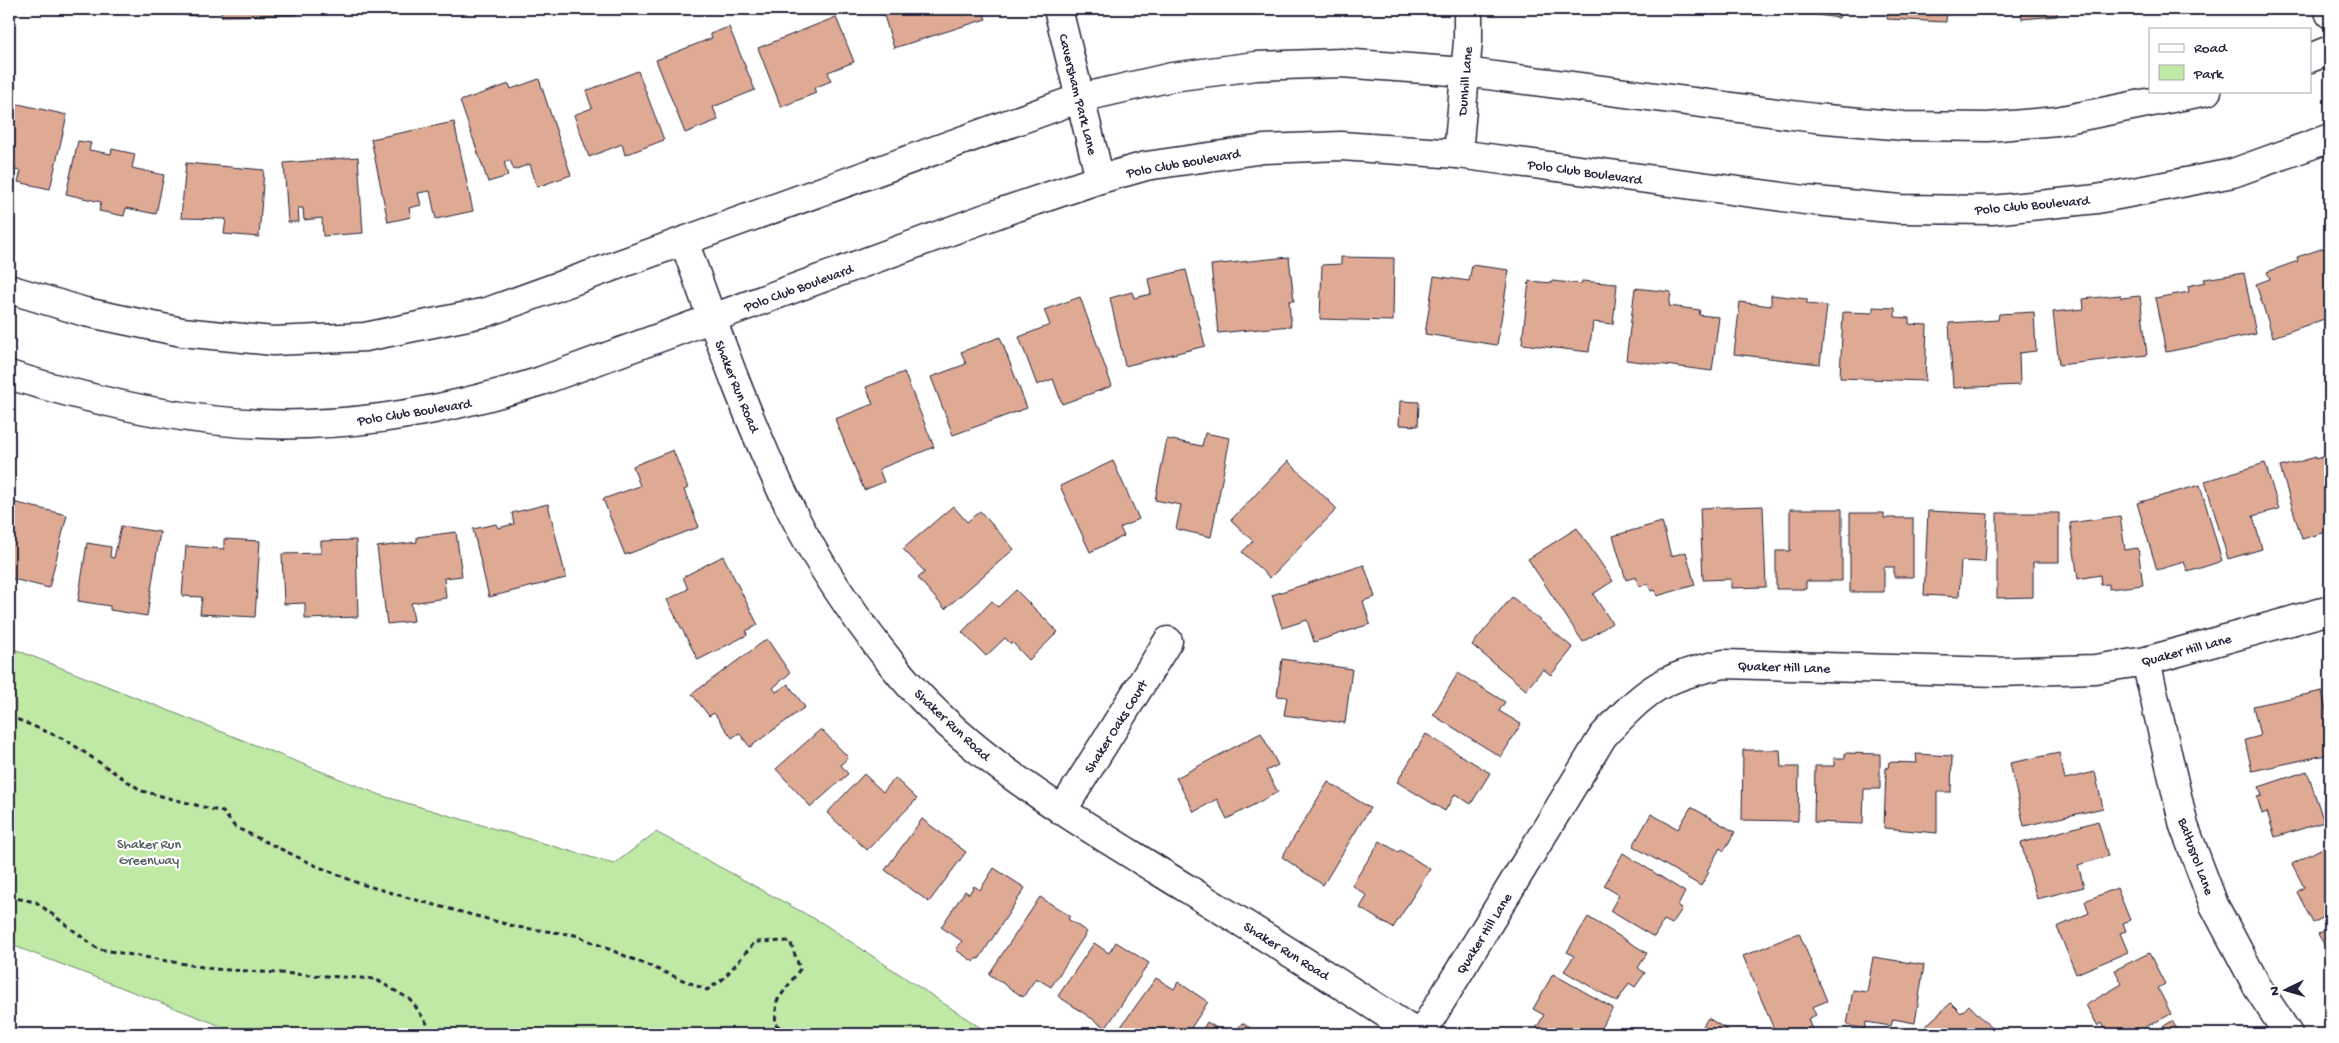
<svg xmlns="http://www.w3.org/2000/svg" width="2339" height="1043" viewBox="0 0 2339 1043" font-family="'Gochi Hand',sans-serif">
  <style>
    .green { fill: #bfe9a5; stroke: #708670 }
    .building { fill: #dfaa94; stroke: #22223b }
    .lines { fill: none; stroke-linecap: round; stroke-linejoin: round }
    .minor-casing { stroke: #22223b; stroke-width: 31 }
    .tertiary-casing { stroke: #22223b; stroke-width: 31 }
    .path { stroke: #22223b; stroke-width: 3; stroke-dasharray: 5 4; stroke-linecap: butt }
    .minor { stroke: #fff; stroke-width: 28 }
    .tertiary { stroke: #fff; stroke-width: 28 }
    .labels { text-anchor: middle; stroke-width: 4.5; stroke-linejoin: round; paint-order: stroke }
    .street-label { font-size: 14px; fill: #22223b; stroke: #fff }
    .park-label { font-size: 14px; fill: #515e5b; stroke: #fff }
  </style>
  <rect width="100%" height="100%" fill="#fff"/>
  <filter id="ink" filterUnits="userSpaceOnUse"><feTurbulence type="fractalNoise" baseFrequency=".02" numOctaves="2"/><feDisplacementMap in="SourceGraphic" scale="10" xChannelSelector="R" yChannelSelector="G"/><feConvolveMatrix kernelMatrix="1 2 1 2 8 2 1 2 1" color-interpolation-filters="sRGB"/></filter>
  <g filter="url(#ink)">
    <path class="green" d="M 9,647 L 383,796 L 614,864 L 656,832 L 824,924 L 990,1034 L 236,1034 L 234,1031 L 9,944 Z"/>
    <path class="building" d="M 118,9 L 196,9 L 196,16 Z
      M 221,9 L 297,9 L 297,15 L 221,16 Z
      M 882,9 L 982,9 L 986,19 L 894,48 Z
      M 1803,9 L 1841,9 L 1839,18 L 1803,13 Z
      M 1869,9 L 1947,9 L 1946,22 L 1887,19 L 1888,11 Z
      M 2021,9 L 2057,9 L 2057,16 L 2022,19 Z
      M 836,17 L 854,62 L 828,72 L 831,81 L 814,88 L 816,93 L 781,107 L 758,48 Z
      M 729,27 L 755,90 L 713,107 L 718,120 L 685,133 L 656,60 L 712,38 L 710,34 Z
      M 638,71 L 664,140 L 625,155 L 622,144 L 589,157 L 574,115 L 592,108 L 586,91 Z
      M 539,79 L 571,175 L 537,187 L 530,164 L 514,170 L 510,160 L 504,162 L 508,176 L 488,182 L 460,101 L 509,84 L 511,89 Z
      M 14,103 L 67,115 L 50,189 L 18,182 L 21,171 L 9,169 L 9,116 L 11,116 Z
      M 454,122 L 473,211 L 436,219 L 430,191 L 418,193 L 421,205 L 409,208 L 411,217 L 388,222 L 371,139 Z
      M 78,141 L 91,143 L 89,150 L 111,154 L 112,149 L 135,154 L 132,168 L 164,175 L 156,214 L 126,208 L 124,216 L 99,211 L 101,202 L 66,194 Z
      M 358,157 L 363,233 L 323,236 L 322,218 L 304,220 L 303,208 L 298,208 L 299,222 L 288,222 L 284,163 Z
      M 186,163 L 264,170 L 259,237 L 224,234 L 226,219 L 181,218 Z
      M 2330,246 L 2330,317 L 2273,337 L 2256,284 L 2270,279 L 2267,272 L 2298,261 L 2297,257 Z
      M 1289,257 L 1294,301 L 1289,301 L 1291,326 L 1218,333 L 1211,265 Z
      M 1341,257 L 1394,258 L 1393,321 L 1320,319 L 1322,265 L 1341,264 Z
      M 1472,265 L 1509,270 L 1497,345 L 1425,334 L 1434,276 L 1469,281 Z
      M 1186,270 L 1205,346 L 1125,366 L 1110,298 L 1132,292 L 1134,298 L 1151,294 L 1148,279 Z
      M 2244,273 L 2256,334 L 2166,352 L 2155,298 L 2189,292 L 2188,286 L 2205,282 L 2204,279 Z
      M 1529,281 L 1552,283 L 1552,281 L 1581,284 L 1582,281 L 1617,284 L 1613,324 L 1593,322 L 1589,352 L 1522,344 Z
      M 1635,288 L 1671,292 L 1669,306 L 1700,310 L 1699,315 L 1719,317 L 1712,371 L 1626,360 Z
      M 1771,295 L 1807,299 L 1807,304 L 1827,306 L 1820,364 L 1734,354 L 1740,302 L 1771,306 Z
      M 2120,295 L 2121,298 L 2140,296 L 2147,355 L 2059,365 L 2053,312 L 2084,309 L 2083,299 Z
      M 1080,297 L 1112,386 L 1062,404 L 1053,379 L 1037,385 L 1019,337 L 1050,325 L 1044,310 Z
      M 1873,307 L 1895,308 L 1895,317 L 1909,318 L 1909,324 L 1927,325 L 1925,381 L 1840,378 L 1843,312 L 1873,313 Z
      M 2034,312 L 2036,351 L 2019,353 L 2020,385 L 1953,388 L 1949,323 L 1998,320 L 1999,314 Z
      M 1000,337 L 1027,408 L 953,435 L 931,377 L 966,364 L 961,352 Z
      M 904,372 L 934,447 L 879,469 L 884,482 L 864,490 L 835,419 L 873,404 L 866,387 Z
      M 1400,401 L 1419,402 L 1418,426 L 1399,425 Z
      M 1205,433 L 1230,438 L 1211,537 L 1176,529 L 1181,505 L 1155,500 L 1167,439 L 1202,446 Z
      M 673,450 L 688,488 L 684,490 L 699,527 L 625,555 L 603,499 L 640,486 L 633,466 Z
      M 2330,455 L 2330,531 L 2302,539 L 2280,467 L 2316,457 L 2316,459 Z
      M 1113,461 L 1139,519 L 1120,528 L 1124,536 L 1090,552 L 1060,486 Z
      M 1288,461 L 1337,509 L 1270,578 L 1242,552 L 1253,541 L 1231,520 Z
      M 2265,463 L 2279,509 L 2253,516 L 2262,549 L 2228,559 L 2205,481 Z
      M 2200,485 L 2222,561 L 2188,572 L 2184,562 L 2157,570 L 2137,503 Z
      M 9,501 L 67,515 L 49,588 L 9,578 Z
      M 548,504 L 566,578 L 489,597 L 473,529 L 496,524 L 498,528 L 514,524 L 512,513 Z
      M 953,506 L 967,522 L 980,511 L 1014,549 L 945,609 L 918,578 L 925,572 L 903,549 Z
      M 1763,506 L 1766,587 L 1731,588 L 1731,579 L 1703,580 L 1700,508 Z
      M 1790,509 L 1842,509 L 1842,581 L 1806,581 L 1806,589 L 1776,589 L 1776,551 L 1790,551 Z
      M 1928,511 L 1988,514 L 1985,562 L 1961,561 L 1959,597 L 1924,595 Z
      M 1850,513 L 1884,513 L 1884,518 L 1913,518 L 1913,577 L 1894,577 L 1894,567 L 1884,567 L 1884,592 L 1850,592 Z
      M 1997,513 L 2059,513 L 2059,562 L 2033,562 L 2033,597 L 1997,598 Z
      M 2120,516 L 2125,550 L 2138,548 L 2143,585 L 2109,589 L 2109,584 L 2101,585 L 2100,575 L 2078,579 L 2070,523 Z
      M 1662,522 L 1671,556 L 1686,552 L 1695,585 L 1657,596 L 1655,590 L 1651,591 L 1648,584 L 1639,586 L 1636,577 L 1626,580 L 1613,536 Z
      M 121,526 L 160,532 L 147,616 L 110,610 L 110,606 L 78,601 L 87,543 L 111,547 L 110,557 L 114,558 Z
      M 1577,528 L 1613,581 L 1593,594 L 1612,623 L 1583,642 L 1528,559 Z
      M 456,532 L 462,576 L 444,578 L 446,598 L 411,603 L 414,621 L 387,624 L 377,547 L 417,542 L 417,537 Z
      M 224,539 L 260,541 L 255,617 L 200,614 L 202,597 L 182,596 L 186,546 L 224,549 Z
      M 356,540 L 358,617 L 305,619 L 305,603 L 284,604 L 282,554 L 321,553 L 321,541 Z
      M 723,556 L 758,625 L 746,631 L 747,635 L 698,660 L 667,600 L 688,589 L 683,577 Z
      M 1364,565 L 1375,597 L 1363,601 L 1370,624 L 1314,642 L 1307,620 L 1282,628 L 1272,595 Z
      M 1016,590 L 1058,632 L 1029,660 L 1012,642 L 1011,644 L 1005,638 L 986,656 L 962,632 L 992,601 L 998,607 Z
      M 1512,597 L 1573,648 L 1551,675 L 1543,669 L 1526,690 L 1472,645 Z
      M 767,639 L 790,673 L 773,688 L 776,692 L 788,684 L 805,707 L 750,747 L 739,733 L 732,738 L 714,713 L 709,716 L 692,694 Z
      M 1282,659 L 1352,669 L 1345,723 L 1284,715 L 1287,697 L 1277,696 Z
      M 1458,673 L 1505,702 L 1499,711 L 1521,724 L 1501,757 L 1433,715 Z
      M 2322,691 L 2330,728 L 2330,754 L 2252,771 L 2245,740 L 2260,736 L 2253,706 Z
      M 821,729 L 848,757 L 841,765 L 848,774 L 811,807 L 776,769 Z
      M 1261,733 L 1278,765 L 1266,771 L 1278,792 L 1227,819 L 1217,799 L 1194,812 L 1176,778 Z
      M 1426,734 L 1490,773 L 1471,804 L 1455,794 L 1445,811 L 1397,782 Z
      M 1743,750 L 1780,750 L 1781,767 L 1799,767 L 1798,821 L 1742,820 Z
      M 1845,753 L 1880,754 L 1880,789 L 1864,789 L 1863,824 L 1814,822 L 1815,766 L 1834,766 L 1834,758 L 1845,758 Z
      M 2059,753 L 2065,779 L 2095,772 L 2103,808 L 2024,826 L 2010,763 Z
      M 1916,754 L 1952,756 L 1951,792 L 1937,792 L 1937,833 L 1884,828 L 1886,768 L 1888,768 L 1889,762 L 1917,763 Z
      M 2307,771 L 2324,822 L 2275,837 L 2267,812 L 2262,814 L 2257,797 L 2262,796 L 2259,787 Z
      M 864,774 L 883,792 L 895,778 L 917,799 L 867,850 L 827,813 Z
      M 1328,782 L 1370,808 L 1323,885 L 1282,857 Z
      M 1691,807 L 1735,832 L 1724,851 L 1720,848 L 1707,871 L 1709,872 L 1701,886 L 1633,846 L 1651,814 L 1678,829 Z
      M 922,819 L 966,852 L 929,902 L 885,870 Z
      M 2098,821 L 2108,856 L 2078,865 L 2084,887 L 2037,899 L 2021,843 Z
      M 1380,841 L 1398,852 L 1400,850 L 1430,869 L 1393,928 L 1360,908 L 1367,896 L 1352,885 Z
      M 2330,844 L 2330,914 L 2313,923 L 2297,892 L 2304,887 L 2292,864 Z
      M 1623,853 L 1685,892 L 1678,906 L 1682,909 L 1672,924 L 1664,920 L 1654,937 L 1610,911 L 1619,895 L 1604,886 Z
      M 994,868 L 1025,888 L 979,959 L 977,958 L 974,962 L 956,950 L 962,941 L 941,927 L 965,891 L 969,894 L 974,886 L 980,890 Z
      M 2117,888 L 2130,920 L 2123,923 L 2126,931 L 2120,933 L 2128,952 L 2076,974 L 2057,927 L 2089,913 L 2085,901 Z
      M 1040,897 L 1070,916 L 1068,919 L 1087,932 L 1051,987 L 1036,978 L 1023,997 L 989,974 Z
      M 1588,917 L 1647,953 L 1638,968 L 1645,973 L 1635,987 L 1629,983 L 1617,1002 L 1564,971 L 1574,956 L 1567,952 Z
      M 2330,927 L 2330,954 L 2318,934 Z
      M 1799,933 L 1827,1001 L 1812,1007 L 1816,1015 L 1808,1019 L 1813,1032 L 1808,1034 L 1776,1034 L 1743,956 Z
      M 1116,942 L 1149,963 L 1106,1028 L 1058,996 L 1094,943 L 1109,953 Z
      M 2149,953 L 2165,984 L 2158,988 L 2171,1014 L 2132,1034 L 2108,1034 L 2102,1023 L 2098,1026 L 2086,1005 L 2122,984 L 2115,970 Z
      M 1873,957 L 1924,965 L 1915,1023 L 1893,1019 L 1891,1026 L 1866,1022 L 1865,1029 L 1847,1025 L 1853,990 L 1867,992 Z
      M 1553,974 L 1613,1008 L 1597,1034 L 1533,1034 L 1544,1015 L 1533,1009 Z
      M 1156,978 L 1174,989 L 1178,982 L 1208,1002 L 1187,1034 L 1130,1034 L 1120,1028 Z
      M 1951,1003 L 1961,1013 L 1969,1005 L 1997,1034 L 1925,1034 L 1921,1030 Z
      M 1708,1018 L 1734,1034 L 1698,1034 Z
      M 2172,1021 L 2180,1034 L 2151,1034 Z
      M 1207,1022 L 1226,1034 L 1200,1034 Z
      M 1242,1023 L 1260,1034 L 1234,1034 Z"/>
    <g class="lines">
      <defs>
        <path id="minor" d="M 1058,9 L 1100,179
          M 2328,9 L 2330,14
          M 1458,154 L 1468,41 L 1468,9
          M 684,241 C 717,333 749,425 792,512 C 818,563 855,618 891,663 C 962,753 1064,812 1160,872 C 1246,925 1333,978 1417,1034
          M 2146,661 L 2184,826 L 2214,905 L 2258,988 L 2288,1034
          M 1062,811 L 1168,641
          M 1421,1034 L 1603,736 C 1646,690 1661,677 1724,664 L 1997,672 L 2095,669 L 2146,661 L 2330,610"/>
        <path id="tertiary" d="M 2310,58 L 2330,50
          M 9,289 L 85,312 L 182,332 L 273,341 L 365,337 L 487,312 L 1080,98 L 1172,77 L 1256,66 L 1341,63 L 1465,72 L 1815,118 L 1904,126 L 1988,127 L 2057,121 L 2207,91
          M 9,375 C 104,404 207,428 307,424 C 387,422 465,405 541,381 L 1005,211 L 1100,179 L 1146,166 L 1264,149 L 1341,146 L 1458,154 L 1805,200 L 1900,209 L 1992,210 L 2097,199 L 2233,173 L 2330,138"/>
      </defs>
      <use href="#minor" class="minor-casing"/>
      <use href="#tertiary" class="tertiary-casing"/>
      <path class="path" d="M 9,716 L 66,740 L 142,791 L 223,812 L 235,827 L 312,864 L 358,883 L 409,898 L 517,927 L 575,935 L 707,990 L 723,979 L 755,942 L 790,941 L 800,969 L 777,1001 L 775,1024 L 792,1034
        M 9,897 L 36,902 L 98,949 L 214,969 L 375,979 L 411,1000 L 434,1034"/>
      <use href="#minor" class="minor"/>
      <use href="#tertiary" class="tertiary"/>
    </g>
  </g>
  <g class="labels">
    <g class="street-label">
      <text transform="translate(1464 81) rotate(-85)" y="5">Dunhill Lane</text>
      <text transform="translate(1079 94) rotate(76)" y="5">Caversham Park Lane</text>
      <text transform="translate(1183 162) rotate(-10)" y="5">Polo Club Boulevard</text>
      <text transform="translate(1585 171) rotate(8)" y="5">Polo Club Boulevard</text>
      <text transform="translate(2032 204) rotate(-5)" y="5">Polo Club Boulevard</text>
      <text transform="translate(798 287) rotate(-20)" y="5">Polo Club Boulevard</text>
      <text transform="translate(738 386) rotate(68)" y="5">Shaker Run Road</text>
      <text transform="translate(414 411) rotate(-9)" y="5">Polo Club Boulevard</text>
      <text transform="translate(2186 649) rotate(-15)" y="5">Quaker Hill Lane</text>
      <text transform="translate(1784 666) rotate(2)" y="5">Quaker Hill Lane</text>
      <text transform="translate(953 724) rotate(43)" y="5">Shaker Run Road</text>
      <text transform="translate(1115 726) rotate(-58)" y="5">Shaker Oaks Court</text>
      <text transform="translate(2197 856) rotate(70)" y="5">Baltusrol Lane</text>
      <text transform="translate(1483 933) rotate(-58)" y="5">Quaker Hill Lane</text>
      <text transform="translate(1287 950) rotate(32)" y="5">Shaker Run Road</text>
    </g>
    <g class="park-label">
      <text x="149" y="848">Shaker Run<tspan x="149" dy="16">Greenway</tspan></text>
    </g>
  </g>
  <rect width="2339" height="1043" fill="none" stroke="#fff" stroke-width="30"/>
  <rect x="15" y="15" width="2309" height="1013" fill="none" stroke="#22223b" stroke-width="2" filter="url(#ink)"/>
  <rect x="2149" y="28" width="162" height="65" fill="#ffffff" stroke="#a7a7b1"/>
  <rect x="2159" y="44" width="25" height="8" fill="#ffffff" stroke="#a7a7b1"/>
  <text x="2194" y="52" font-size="15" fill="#22223b">Road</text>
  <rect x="2159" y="65" width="25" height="15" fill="#bfe9a5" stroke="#a7a7b1"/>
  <text x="2194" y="78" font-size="15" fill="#22223b">Park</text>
  <g transform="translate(2286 990) rotate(265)" stroke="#ffffff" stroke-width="4" paint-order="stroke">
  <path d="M0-4L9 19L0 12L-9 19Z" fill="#22223b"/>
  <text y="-8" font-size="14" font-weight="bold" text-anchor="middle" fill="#22223b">N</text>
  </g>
</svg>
